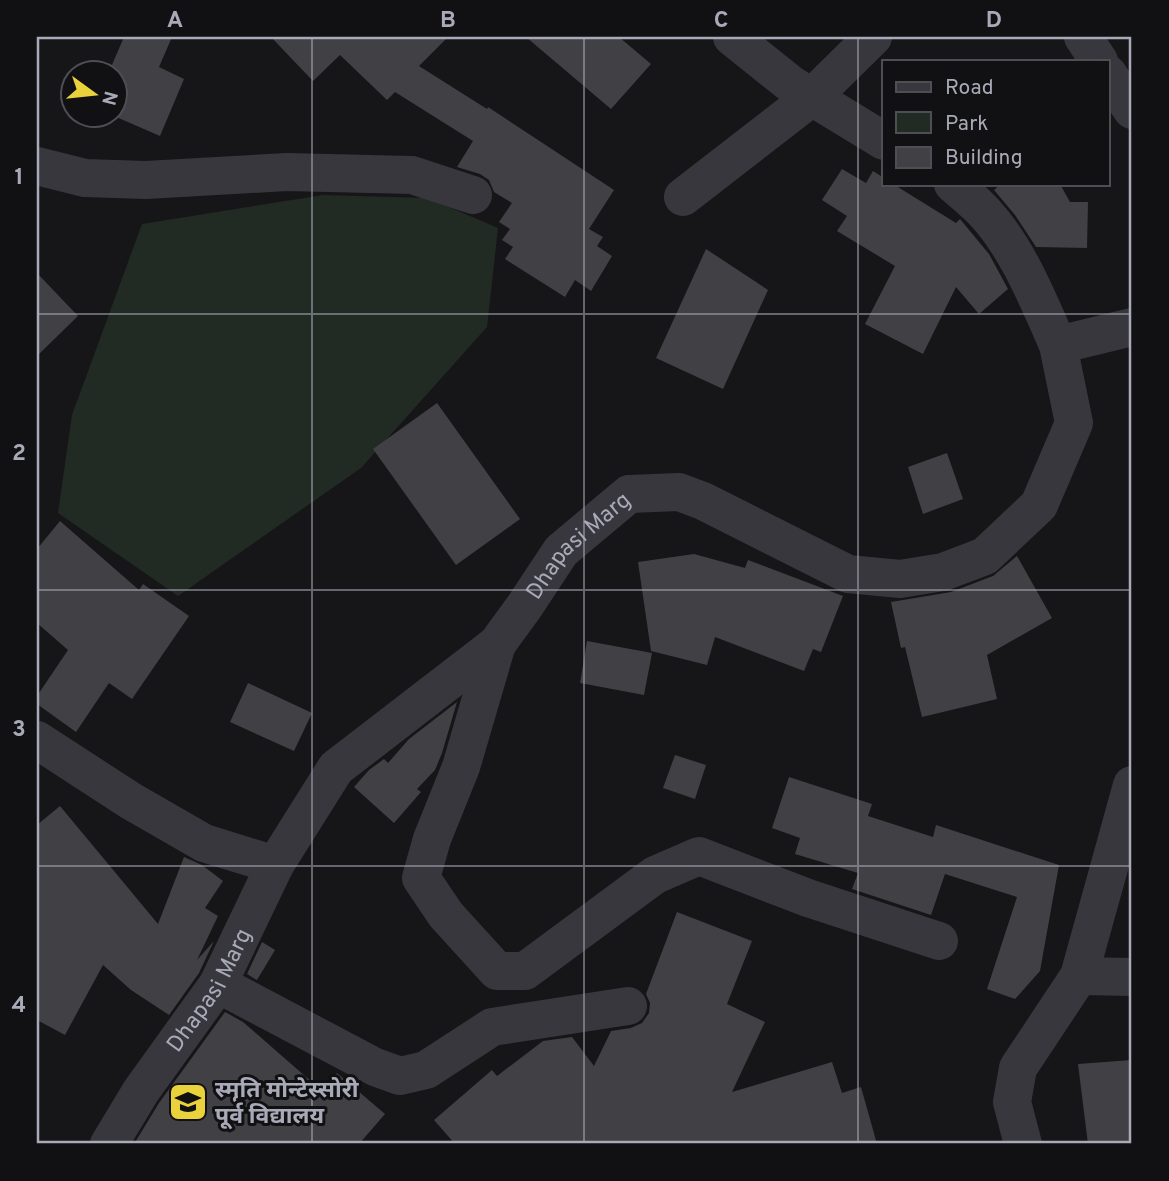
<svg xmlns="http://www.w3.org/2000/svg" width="1169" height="1181" viewBox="0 0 1169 1181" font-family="Overpass,'Noto Sans Devanagari',sans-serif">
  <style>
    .green { fill: #222a24 }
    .building { fill: #414045 }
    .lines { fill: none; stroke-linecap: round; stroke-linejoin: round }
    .minor { stroke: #37373d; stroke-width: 38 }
    .grid { fill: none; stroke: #a9aab7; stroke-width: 2; stroke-opacity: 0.55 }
    .labels { text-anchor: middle; stroke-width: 6; stroke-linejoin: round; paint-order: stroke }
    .street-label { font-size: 23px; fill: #a9aab7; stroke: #111113 }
    .poi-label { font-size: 23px; font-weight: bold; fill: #a9aab7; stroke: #111113; text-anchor: start }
    .neatline { fill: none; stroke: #a9aab7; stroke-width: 2.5 }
    .grid-label { font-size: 23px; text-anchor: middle; font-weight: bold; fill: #a9aab7 }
  </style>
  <rect width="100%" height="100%" fill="#161618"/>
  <path class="green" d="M 323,195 L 428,198 L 498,228 L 487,327 L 361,468 L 178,596 L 58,513 L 72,415 L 142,224 Z"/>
  <path class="building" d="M 124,37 L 172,37 L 159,67 L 184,79 L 160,136 L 114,116 L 116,116 L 116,74 L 108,74 Z
    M 271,37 L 448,37 L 419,66 L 487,109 L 488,107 L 614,190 L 589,229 L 603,237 L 597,246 L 612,256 L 591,291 L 575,280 L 565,297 L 505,259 L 513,247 L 502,240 L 510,229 L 499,222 L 512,203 L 494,192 L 489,180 L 480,174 L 457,167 L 473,141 L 395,92 L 387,100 L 340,55 L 313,81 Z
    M 526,37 L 619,37 L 651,64 L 611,109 Z
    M 842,169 L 866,183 L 873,171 L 884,178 L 884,184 L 893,184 L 956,223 L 960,219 L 989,254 L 1008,289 L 979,314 L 956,287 L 923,354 L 865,324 L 895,266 L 837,231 L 847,216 L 822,200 Z
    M 1001,184 L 1060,184 L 1070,202 L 1088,202 L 1087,248 L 1036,247 L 1015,215 L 994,190 Z
    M 706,249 L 768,290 L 723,389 L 656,358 Z
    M 37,273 L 78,316 L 37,356 Z
    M 437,403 L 520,519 L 456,565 L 373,449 Z
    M 947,453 L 963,499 L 923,514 L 908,467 Z
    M 60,521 L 139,590 L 143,584 L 189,616 L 132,699 L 109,683 L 76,732 L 37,704 L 37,696 L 68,650 L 37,623 L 37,549 Z
    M 694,554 L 745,568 L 748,560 L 843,596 L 821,652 L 813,649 L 804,671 L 715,637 L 707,665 L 651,651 L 638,562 Z
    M 1017,556 L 1052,618 L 987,655 L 997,699 L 922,717 L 905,647 L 901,648 L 891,602 L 951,592 L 993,576 Z
    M 587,641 L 652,653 L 644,695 L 580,683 Z
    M 248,683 L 312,713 L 294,751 L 230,722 Z
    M 457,702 L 442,753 L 435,770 L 417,789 L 421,792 L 394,823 L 354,787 L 369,770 L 384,759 L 388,763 L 409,739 Z
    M 675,755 L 706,765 L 695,799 L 663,788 Z
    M 789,777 L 872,804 L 868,816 L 933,837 L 936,825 L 1059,865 L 1040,971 L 1015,999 L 987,989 L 1017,897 L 945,874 L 931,915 L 852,889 L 858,873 L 795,854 L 800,838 L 772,828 Z
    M 60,806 L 158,924 L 184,857 L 202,865 L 223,881 L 205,908 L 218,916 L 197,960 L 214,941 L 199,973 L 169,1015 L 131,990 L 103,965 L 65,1035 L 37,1020 L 37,825 Z
    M 677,912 L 752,941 L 727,1004 L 765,1022 L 732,1092 L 832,1062 L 842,1093 L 861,1087 L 877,1144 L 455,1144 L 434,1120 L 492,1070 L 497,1076 L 543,1041 L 572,1037 L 594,1066 L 611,1031 L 631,1028 L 642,1023 L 649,1013 L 650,1003 L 646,994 Z
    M 262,942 L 275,950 L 257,980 L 247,974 Z
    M 225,1012 L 243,1022 L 321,1090 L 337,1073 L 385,1114 L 359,1144 L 134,1144 L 159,1103 Z
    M 1132,1060 L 1132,1144 L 1088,1144 L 1078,1064 Z"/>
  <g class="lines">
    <g class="minor">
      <path d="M 732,37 L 792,85 L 884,141"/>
      <path d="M 1083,37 L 1099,61"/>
      <path d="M 1108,74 L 1132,110"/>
      <path d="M 37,166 L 85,178 L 146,180 L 287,172 L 412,175 L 473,195"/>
      <path d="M 953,184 C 963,193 975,202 985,213 C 1018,249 1038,300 1058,345"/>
      <path d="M 683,197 L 812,97 L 873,37"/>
      <path d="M 497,644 L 461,767 L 432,839 L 421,878 L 446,915 L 497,971 L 525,971 L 655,875 L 699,856 L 808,898 L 939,941"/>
      <path d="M 37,740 L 131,801 L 204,843 L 275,865"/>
      <path d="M 1079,976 L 1132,977"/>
      <path d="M 218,984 L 375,1067 L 400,1076 L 426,1070 L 492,1027 L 628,1006"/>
      <path id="s1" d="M 109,1144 L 141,1091 L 218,984 L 275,865 L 336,768 L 497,644 L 524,607 L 561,551 L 629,494 L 679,492 L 703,501 L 848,574 L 900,579 L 943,572 L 985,556 L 1039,505 L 1074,423 L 1058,345 L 1132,327"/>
      <path d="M 1023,1144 L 1012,1102 L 1018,1068 L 1079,976 L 1132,785"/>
    </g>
  </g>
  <path class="grid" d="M 312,37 L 312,1144M 584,37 L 584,1144M 858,37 L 858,1144M 37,314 L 1132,314M 37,590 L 1132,590M 37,866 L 1132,866"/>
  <defs>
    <symbol id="school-square" viewBox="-11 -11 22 22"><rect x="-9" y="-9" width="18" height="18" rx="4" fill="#e9d23c" stroke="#111113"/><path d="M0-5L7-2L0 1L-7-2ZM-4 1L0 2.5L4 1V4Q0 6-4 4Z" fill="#111"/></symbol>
  </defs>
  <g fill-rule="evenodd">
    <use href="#school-square" x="166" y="1080" width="44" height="44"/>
  </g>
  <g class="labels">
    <g class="street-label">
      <text dy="8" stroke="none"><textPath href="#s1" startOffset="772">Dhapasi Marg</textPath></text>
      <text dy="8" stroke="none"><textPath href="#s1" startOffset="184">Dhapasi Marg</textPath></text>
    </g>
    <g class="poi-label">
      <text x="215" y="1097">स्मृति मोन्टेस्सोरी<tspan x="215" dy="26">पूर्व विद्यालय</tspan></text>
    </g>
  </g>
  <rect width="1169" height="1181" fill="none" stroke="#111113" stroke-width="77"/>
  <rect x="882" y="60" width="228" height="126" fill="#111113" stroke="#4e4e55" stroke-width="2"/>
  <rect x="896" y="82" width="35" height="10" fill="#37373d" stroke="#4e4e55" stroke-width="2"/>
  <text x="945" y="94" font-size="21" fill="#a9aab7">Road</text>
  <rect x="896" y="112" width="35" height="21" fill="#222a24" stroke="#4e4e55" stroke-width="2"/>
  <text x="945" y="130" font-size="21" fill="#a9aab7">Park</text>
  <rect x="896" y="147" width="35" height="21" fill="#414045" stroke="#4e4e55" stroke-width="2"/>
  <text x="945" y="164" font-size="21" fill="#a9aab7">Building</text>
  <g transform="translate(94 94) rotate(105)"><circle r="33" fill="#111113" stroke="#4e4e55" stroke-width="2"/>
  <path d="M0-5L12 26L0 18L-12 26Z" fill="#e9d23c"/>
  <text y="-10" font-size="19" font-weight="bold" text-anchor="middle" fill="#a9aab7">N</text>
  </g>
  <rect x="38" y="38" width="1092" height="1104" class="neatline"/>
  <g class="grid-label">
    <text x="175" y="27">A</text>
    <text x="448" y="27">B</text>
    <text x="721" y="27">C</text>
    <text x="994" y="27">D</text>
    <text x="19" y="184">1</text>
    <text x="19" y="460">2</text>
    <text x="19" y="736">3</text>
    <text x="19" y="1012">4</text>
  </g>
</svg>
